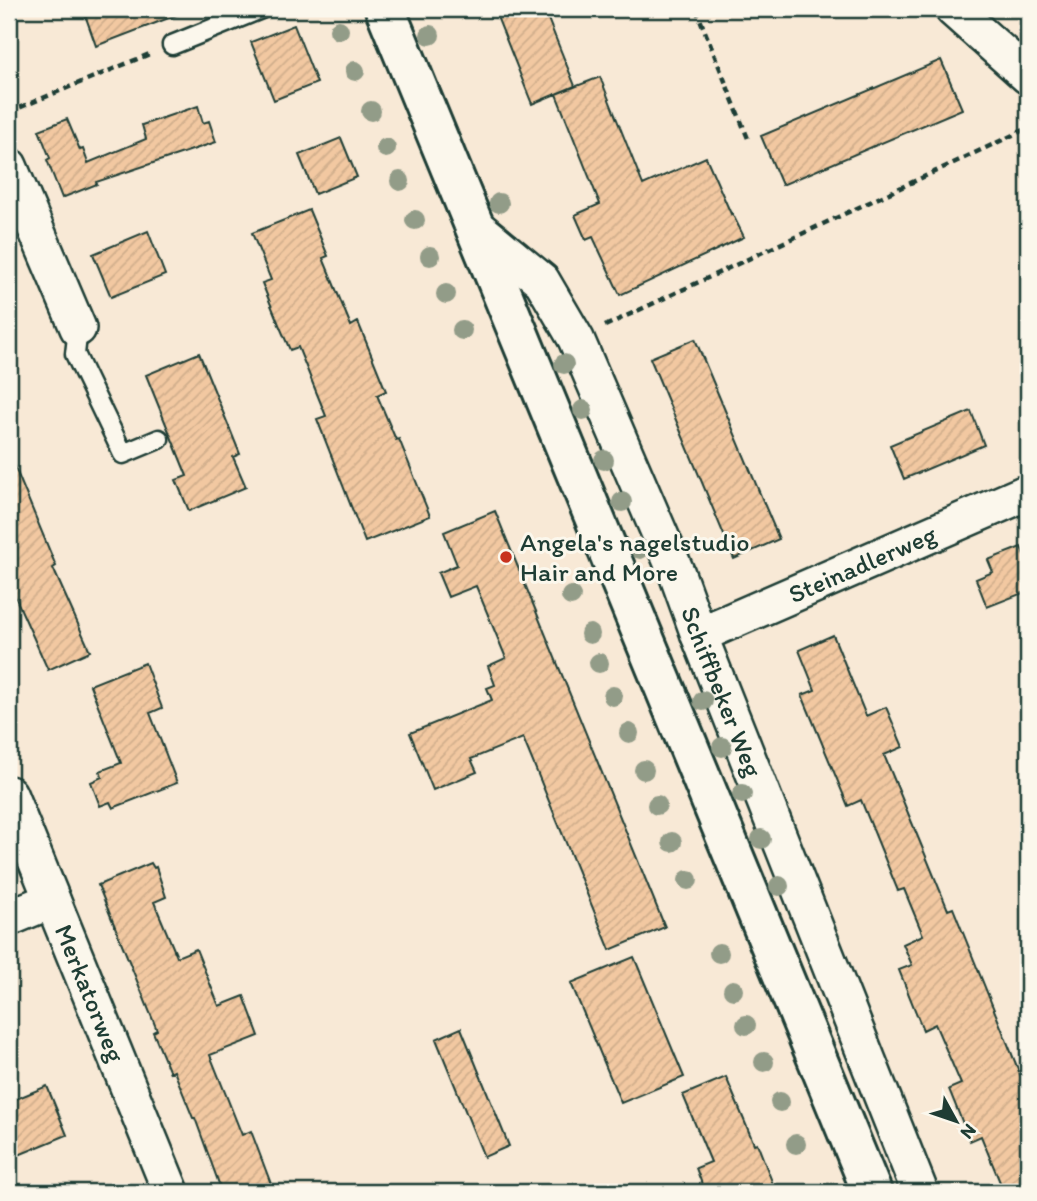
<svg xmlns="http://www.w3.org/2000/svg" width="1037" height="1201" viewBox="0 0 1037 1201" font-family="Itim,sans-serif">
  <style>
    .building { fill: url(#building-hatch); stroke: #1f3d34; stroke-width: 2 }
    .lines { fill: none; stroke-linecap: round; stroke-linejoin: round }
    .service-casing { stroke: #1f3d34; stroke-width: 23 }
    .minor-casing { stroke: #1f3d34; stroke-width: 40 }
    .secondary-casing { stroke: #1f3d34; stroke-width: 44 }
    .path { stroke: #1f3d34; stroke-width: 4.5; stroke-dasharray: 7 5; stroke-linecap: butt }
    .service { stroke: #fbf7ec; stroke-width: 18 }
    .minor { stroke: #fbf7ec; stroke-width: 35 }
    .secondary { stroke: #fbf7ec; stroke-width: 38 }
    .tree { fill: #929c88 }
    .poi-dot { fill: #c8321e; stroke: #fbf7ec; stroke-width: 2.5 }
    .labels { text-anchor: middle; stroke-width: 6; stroke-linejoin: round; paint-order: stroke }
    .poi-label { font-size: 26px; fill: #1f3d34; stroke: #fbf7ec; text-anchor: start }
    .street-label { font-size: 26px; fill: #1f3d34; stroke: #fbf7ec }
  </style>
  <defs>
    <pattern id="building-hatch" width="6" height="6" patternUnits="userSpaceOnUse" patternTransform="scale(1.75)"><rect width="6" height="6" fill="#f2c8a1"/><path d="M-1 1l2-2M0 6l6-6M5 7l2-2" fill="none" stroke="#cfad8b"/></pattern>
  </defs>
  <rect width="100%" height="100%" fill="#f8e9d6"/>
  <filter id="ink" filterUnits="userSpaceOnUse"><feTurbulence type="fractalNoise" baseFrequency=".0143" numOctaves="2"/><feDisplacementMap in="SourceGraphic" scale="14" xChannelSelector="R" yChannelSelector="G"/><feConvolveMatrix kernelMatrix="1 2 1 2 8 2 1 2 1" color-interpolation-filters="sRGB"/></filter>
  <g filter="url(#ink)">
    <path class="building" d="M 83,9 L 187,9 L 187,11 L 96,46 Z
      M 494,9 L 544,9 L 575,86 L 532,104 Z
      M 294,25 L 317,83 L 274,100 L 251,42 Z
      M 941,60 L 962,109 L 782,185 L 761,136 Z
      M 600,77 L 643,185 L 706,157 L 731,214 L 732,213 L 744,237 L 620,295 L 593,237 L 586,240 L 575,215 L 600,204 L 556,94 Z
      M 198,106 L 203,123 L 209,121 L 216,142 L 96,182 L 97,184 L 62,198 L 47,160 L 50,158 L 39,130 L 67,119 L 80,150 L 83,149 L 88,163 L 146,139 L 142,125 Z
      M 341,138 L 357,177 L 315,194 L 299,155 Z
      M 309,210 L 328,256 L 323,258 L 351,326 L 358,322 L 386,391 L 377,395 L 396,440 L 399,439 L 430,516 L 365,542 L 317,419 L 326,416 L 298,347 L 290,350 L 280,327 L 262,283 L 271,280 L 252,233 Z
      M 148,231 L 165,275 L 111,297 L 93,254 Z
      M 695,339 L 779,539 L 734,559 L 650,358 Z
      M 199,353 L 240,454 L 233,457 L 246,487 L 189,511 L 176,480 L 187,476 L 146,375 Z
      M 971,411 L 984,445 L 904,479 L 890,445 Z
      M 9,453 L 56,566 L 53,568 L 90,651 L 48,670 L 9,583 Z
      M 495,511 L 665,927 L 610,950 L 523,738 L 471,759 L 477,772 L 433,790 L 410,733 L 492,700 L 487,688 L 495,685 L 488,666 L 506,658 L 476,586 L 448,597 L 438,573 L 457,565 L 444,532 Z
      M 1021,547 L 1028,565 L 1028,591 L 987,607 L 976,579 L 993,572 L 988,560 Z
      M 833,635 L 866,716 L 886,707 L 903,747 L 884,755 L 948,910 L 953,908 L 1028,1094 L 1028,1127 L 1020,1130 L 1028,1152 L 1028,1192 L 1004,1192 L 981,1136 L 970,1141 L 949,1089 L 961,1084 L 935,1024 L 923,1030 L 899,970 L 912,965 L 903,944 L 923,935 L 904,889 L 898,891 L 861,800 L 848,806 L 802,695 L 815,690 L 799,650 Z
      M 145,663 L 162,708 L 150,713 L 177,783 L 113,808 L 110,802 L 100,806 L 91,782 L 102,777 L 100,771 L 121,763 L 90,685 Z
      M 151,863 L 154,868 L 156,867 L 166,897 L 154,902 L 177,957 L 196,949 L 219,1006 L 244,996 L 259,1036 L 210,1055 L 242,1135 L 251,1131 L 274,1192 L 222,1192 L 195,1118 L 193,1118 L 174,1071 L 170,1073 L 153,1032 L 157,1030 L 98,885 Z
      M 634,957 L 684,1077 L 621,1103 L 571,983 Z
      M 461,1028 L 509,1146 L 484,1157 L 436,1039 Z
      M 726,1077 L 754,1144 L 757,1143 L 776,1192 L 705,1192 L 696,1168 L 711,1162 L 683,1095 Z
      M 47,1086 L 67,1135 L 9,1159 L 9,1102 Z"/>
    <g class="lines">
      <defs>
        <path id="service" d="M 172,45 L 261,9
          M 78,328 L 75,354 L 123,454 L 159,439"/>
        <g id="minor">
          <path d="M 953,9 L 1028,76"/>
          <path d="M 9,166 L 78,328"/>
          <path id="s1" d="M 474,225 L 542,281 L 576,339 L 677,574 L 699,635 L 920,1192"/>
          <path id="s2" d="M 699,635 L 1028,492"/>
          <path id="s3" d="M 9,794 L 171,1192"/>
          <path d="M 9,918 L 52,900"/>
        </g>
        <path id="secondary" d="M 385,9 L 872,1192"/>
      </defs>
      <use href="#service" class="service-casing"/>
      <use href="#minor" class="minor-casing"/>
      <use href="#secondary" class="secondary-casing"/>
      <path class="path" d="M 696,9 L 749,141
        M 9,112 L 152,53
        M 605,326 L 1028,128"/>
      <use href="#service" class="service"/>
      <use href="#minor" class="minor"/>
      <use href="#secondary" class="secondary"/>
    </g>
    <g class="tree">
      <circle cx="339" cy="30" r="10"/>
      <circle cx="430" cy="35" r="10"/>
      <circle cx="355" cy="71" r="10"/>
      <circle cx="371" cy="111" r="10"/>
      <circle cx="386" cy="148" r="10"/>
      <circle cx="400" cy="181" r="10"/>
      <circle cx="499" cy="203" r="10"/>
      <circle cx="415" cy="220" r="10"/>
      <circle cx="430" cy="256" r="10"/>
      <circle cx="446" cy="294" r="10"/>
      <circle cx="462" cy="330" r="10"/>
      <circle cx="564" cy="364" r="10"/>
      <circle cx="583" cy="410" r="10"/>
      <circle cx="604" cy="460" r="10"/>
      <circle cx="622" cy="502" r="10"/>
      <circle cx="640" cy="549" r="10"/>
      <circle cx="571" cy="596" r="10"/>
      <circle cx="590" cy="634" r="10"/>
      <circle cx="599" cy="663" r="10"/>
      <circle cx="613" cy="696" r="10"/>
      <circle cx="703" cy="701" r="10"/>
      <circle cx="629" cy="733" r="10"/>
      <circle cx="722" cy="747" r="10"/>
      <circle cx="644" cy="770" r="10"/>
      <circle cx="742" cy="794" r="10"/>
      <circle cx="657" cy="805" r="10"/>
      <circle cx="761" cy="839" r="10"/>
      <circle cx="672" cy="842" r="10"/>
      <circle cx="688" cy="880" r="10"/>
      <circle cx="779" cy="886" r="10"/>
      <circle cx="719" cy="953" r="10"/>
      <circle cx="733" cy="990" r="10"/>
      <circle cx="746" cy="1025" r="10"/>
      <circle cx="764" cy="1062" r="10"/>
      <circle cx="780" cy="1102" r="10"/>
      <circle cx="796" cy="1144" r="10"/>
    </g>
  </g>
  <circle class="poi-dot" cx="506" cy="557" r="7"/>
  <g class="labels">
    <g class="poi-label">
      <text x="520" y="551">Angela's nagelstudio<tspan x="520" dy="30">Hair and More</tspan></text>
    </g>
    <g class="street-label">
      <text dy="9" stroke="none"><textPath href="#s2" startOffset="178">Steinadlerweg</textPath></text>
      <text dy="9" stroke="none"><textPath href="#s1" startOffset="537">Schiffbeker Weg</textPath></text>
      <text dy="9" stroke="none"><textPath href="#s3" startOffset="215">Merkatorweg</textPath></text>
    </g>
  </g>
  <rect width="1037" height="1201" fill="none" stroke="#fbf7ec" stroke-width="35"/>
  <rect x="18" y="18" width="1002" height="1166" fill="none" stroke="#1f3d34" stroke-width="2.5" filter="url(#ink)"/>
  <g transform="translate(956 1121) rotate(130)" stroke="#fbf7ec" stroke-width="5" paint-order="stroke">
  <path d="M0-5L12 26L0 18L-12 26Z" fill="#1f3d34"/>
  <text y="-10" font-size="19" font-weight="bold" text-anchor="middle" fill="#1f3d34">N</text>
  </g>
</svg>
